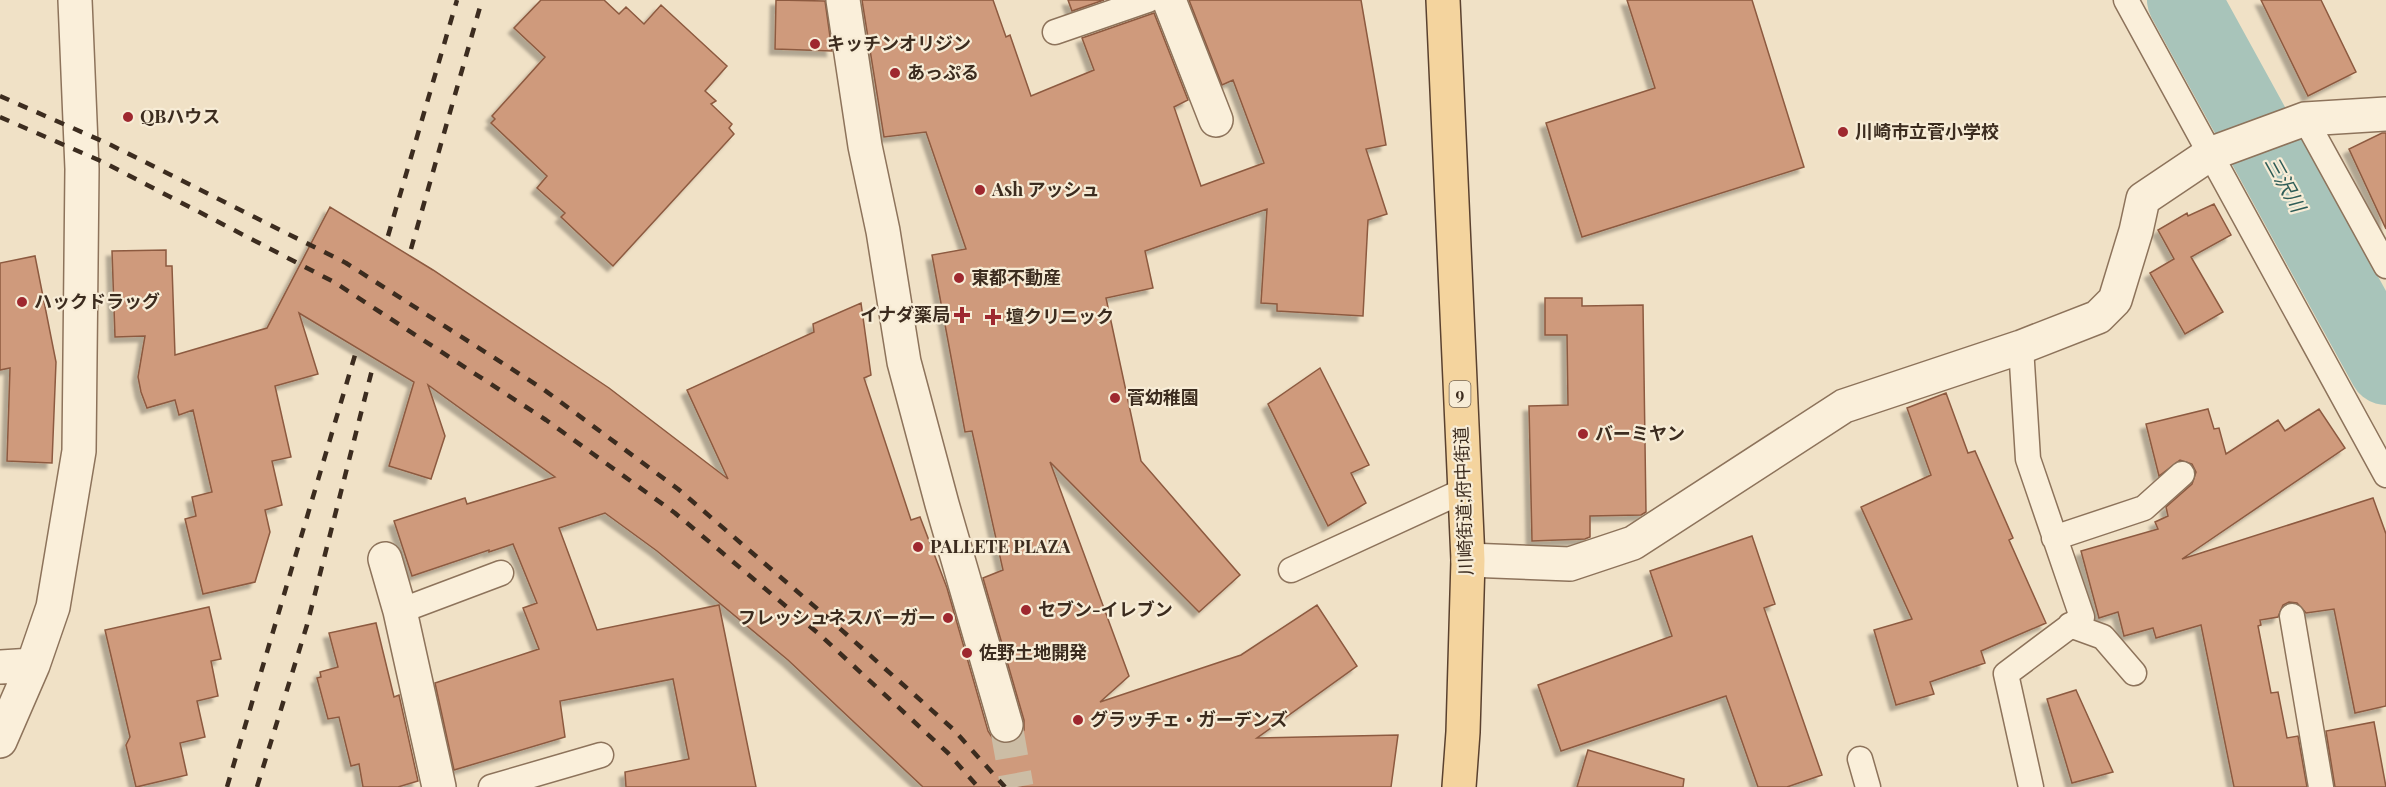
<svg xmlns="http://www.w3.org/2000/svg" width="2386" height="787" viewBox="0 0 2386 787" font-family="'Playfair Display','Noto Sans JP',serif">
  <style>
    .lines { fill: none; stroke-linecap: round; stroke-linejoin: round }
    .river { stroke: #a8c4ba; stroke-width: 74 }
    .building { fill: #cf9a7b; stroke: #8d5a40; stroke-width: 1.5; filter: url(#shadow) }
    .street-tunnel { stroke: #ccbda5; stroke-width: 33; stroke-dasharray: 33 16; stroke-linecap: butt }
    .lane-casing { stroke: #8d735b; stroke-width: 27 }
    .street-casing { stroke: #8d735b; stroke-width: 36 }
    .primary-casing { stroke: #5a412f; stroke-width: 36 }
    .lane { stroke: #faefda; stroke-width: 24 }
    .street { stroke: #faefda; stroke-width: 33 }
    .primary { stroke: #f4d49e; stroke-width: 33 }
    .rail { stroke: #3c2c1f; stroke-width: 4.5; stroke-dasharray: 10 10; stroke-linecap: butt }
    .poi-dot { fill: #9e282f; stroke: #f7ecd6; stroke-width: 2 }
    .labels { text-anchor: middle; stroke-width: 4.5; stroke-linejoin: round; paint-order: stroke }
    .shield { fill: #f7ecd6; stroke: #746656; stroke-width: 1.5 }
    .shield-label { font-size: 16px; font-weight: bold; fill: #3c2c1f }
    .poi-label { font-size: 18px; font-weight: bold; fill: #3c2c1f; stroke: #f7ecd6; text-anchor: start }
    .street-label { font-size: 18px; fill: #3c2c1f; stroke: #f7ecd6 }
    .water-label { font-size: 20px; font-style: italic; fill: #2e5c57; stroke: #f7ecd6 }
  </style>
  <defs>
    <filter id="shadow"><feDropShadow dx="-5.5" dy="5.5" stdDeviation="1.5" flood-color="#0004"/></filter>
  </defs>
  <rect width="100%" height="100%" fill="#f0e1c6"/>
  <g class="lines">
    <path class="river" d="M 2184,0 L 2386,368"/>
  </g>
  <path class="building" d="M 541,0 L 604,0 L 619,14 L 626,7 L 644,24 L 661,5 L 727,66 L 705,91 L 716,101 L 711,104 L 732,124 L 729,128 L 734,134 L 613,266 L 561,217 L 565,213 L 537,188 L 547,176 L 491,123 L 495,119 L 492,116 L 545,57 L 514,28 Z
    M 776,0 L 825,1 L 832,51 L 775,49 Z
    M 862,0 L 993,0 L 1006,37 L 1010,35 L 1031,96 L 1094,70 L 1082,38 L 1154,13 L 1188,100 L 1174,107 L 1201,186 L 1264,163 L 1233,80 L 1222,85 L 1189,0 L 1361,0 L 1386,145 L 1366,149 L 1387,214 L 1368,220 L 1363,316 L 1277,311 L 1277,304 L 1261,303 L 1267,209 L 1145,251 L 1153,288 L 1106,298 L 1141,461 L 1240,575 L 1199,612 L 1050,462 L 1129,676 L 1100,702 L 1241,655 L 1317,605 L 1357,666 L 1257,738 L 1398,735 L 1391,787 L 923,787 L 788,660 L 657,551 L 605,513 L 559,528 L 597,630 L 719,605 L 756,787 L 626,787 L 625,772 L 689,759 L 673,679 L 560,701 L 565,737 L 454,770 L 435,683 L 539,649 L 523,608 L 537,603 L 513,544 L 489,552 L 489,550 L 412,576 L 394,521 L 465,498 L 467,504 L 555,477 L 428,385 L 445,436 L 431,479 L 389,466 L 414,382 L 299,313 L 318,374 L 275,386 L 291,457 L 272,461 L 282,505 L 265,510 L 270,532 L 255,582 L 203,594 L 185,519 L 196,516 L 192,497 L 212,492 L 193,410 L 179,415 L 175,400 L 147,408 L 141,392 L 138,377 L 145,336 L 115,337 L 112,251 L 166,250 L 166,266 L 172,266 L 175,355 L 267,328 L 330,207 L 433,270 L 609,388 L 728,479 L 687,390 L 814,332 L 813,324 L 861,303 L 871,375 L 864,378 L 911,520 L 920,517 L 947,588 L 988,731 L 993,739 L 1001,743 L 1011,743 L 1019,738 L 1024,730 L 1024,720 L 983,578 L 1003,570 L 972,431 L 965,432 L 932,255 L 966,249 L 926,132 L 884,137 Z
    M 1068,0 L 1104,0 L 1072,11 Z
    M 1627,0 L 1752,0 L 1804,167 L 1582,237 L 1546,123 L 1655,88 Z
    M 2261,0 L 2321,0 L 2356,72 L 2308,96 Z
    M 2382,133 L 2386,133 L 2386,229 L 2349,149 Z
    M 2214,204 L 2231,235 L 2191,257 L 2223,312 L 2185,334 L 2150,273 L 2174,259 L 2158,230 L 2187,213 L 2188,216 Z
    M 35,256 L 56,362 L 52,463 L 7,461 L 10,368 L 0,370 L 0,263 Z
    M 1545,298 L 1582,298 L 1582,306 L 1643,305 L 1646,512 L 1641,515 L 1590,516 L 1590,537 L 1585,539 L 1532,541 L 1529,406 L 1568,405 L 1567,335 L 1545,335 Z
    M 1320,368 L 1369,465 L 1351,473 L 1366,503 L 1328,526 L 1268,404 Z
    M 1946,393 L 1968,453 L 1975,451 L 2013,538 L 2009,540 L 2046,623 L 1981,651 L 1985,663 L 1930,682 L 1934,694 L 1896,705 L 1874,630 L 1912,619 L 1861,507 L 1931,475 L 1907,408 Z
    M 2208,409 L 2214,429 L 2219,428 L 2226,454 L 2278,420 L 2285,431 L 2319,409 L 2345,448 L 2182,559 L 2373,498 L 2386,534 L 2386,706 L 2355,713 L 2334,609 L 2306,613 L 2297,603 L 2289,602 L 2283,605 L 2278,617 L 2260,620 L 2261,625 L 2258,626 L 2271,693 L 2278,692 L 2287,738 L 2298,736 L 2307,787 L 2234,787 L 2201,625 L 2156,638 L 2153,628 L 2124,636 L 2118,612 L 2099,618 L 2081,551 L 2158,529 L 2155,522 L 2168,516 L 2166,507 L 2192,484 L 2196,472 L 2192,464 L 2180,460 L 2159,476 L 2146,424 Z
    M 1752,536 L 1775,604 L 1764,608 L 1822,775 L 1787,787 L 1758,787 L 1726,696 L 1561,751 L 1538,685 L 1672,636 L 1650,571 Z
    M 209,607 L 221,659 L 211,661 L 218,696 L 197,701 L 205,737 L 180,743 L 187,775 L 136,787 L 126,745 L 130,737 L 105,630 Z
    M 376,623 L 394,697 L 399,695 L 418,781 L 398,787 L 363,787 L 359,764 L 351,766 L 339,717 L 328,719 L 317,678 L 321,677 L 320,672 L 338,667 L 329,633 Z
    M 2076,690 L 2113,772 L 2072,783 L 2047,699 Z
    M 2374,722 L 2386,787 L 2335,787 L 2326,731 Z
    M 1588,750 L 1684,779 L 1683,787 L 1577,787 Z"/>
  <g class="lines">
    <path class="street-tunnel" d="M 1006,725 L 1017,787"/>
    <defs>
      <path id="lane" d="M 2126,0 L 2386,475
        M 1055,32 L 1148,0
        M 2305,119 L 2386,266
        M 2021,347 L 2028,459 L 2082,617 L 2006,674 L 2031,787
        M 2054,538 L 2144,508 L 2182,474
        M 1291,570 L 1465,490
        M 400,611 L 501,573
        M 2292,616 L 2321,787
        M 2070,625 L 2103,637 L 2134,673
        M 1860,759 L 1868,787
        M 491,787 L 601,755"/>
      <path id="street" d="M 843,0 L 865,146 L 883,231 L 904,362 L 942,504 L 1006,725
        M 1169,0 L 1216,120
        M 385,559 L 400,611 L 439,787
        M 1468,560 L 1570,564 L 1633,543 L 1844,406 L 2021,347 L 2098,317 L 2115,300 L 2136,231 L 2143,199 L 2210,154 L 2305,119 L 2386,114
        M 0,667 L 33,665
        M 0,741 L 33,665 L 53,607 L 79,451 L 82,169 L 75,0"/>
      <path id="primary" d="M 1443,0 L 1468,560 L 1463,732 L 1459,787"/>
    </defs>
    <use href="#lane" class="lane-casing"/>
    <use href="#street" class="street-casing"/>
    <use href="#primary" class="primary-casing"/>
    <use href="#lane" class="lane"/>
    <use href="#street" class="street"/>
    <use href="#primary" class="primary"/>
    <path class="rail" d="M 0,96 L 111,145 L 346,263 L 543,389 L 678,489 L 828,618 L 953,729 L 1005,787
      M 0,117 L 103,162 L 334,282 L 546,420 L 675,513 L 819,634 L 948,753 L 978,787
      M 388,236 L 457,0
      M 411,249 L 482,0
      M 227,787 L 355,355
      M 257,787 L 307,625 L 373,366"/>
  </g>
  <g class="poi-dot">
    <circle cx="815" cy="44" r="6"/>
    <circle cx="895" cy="73" r="6"/>
    <circle cx="128" cy="117" r="6"/>
    <circle cx="1843" cy="132" r="6"/>
    <circle cx="980" cy="190" r="6"/>
    <circle cx="959" cy="278" r="6"/>
    <circle cx="22" cy="302" r="6"/>
    <path d="M959 306h6v6h6v6h-6v6h-6v-6h-6v-6h6z"/>
    <path d="M990 308h6v6h6v6h-6v6h-6v-6h-6v-6h6z"/>
    <circle cx="1115" cy="398" r="6"/>
    <circle cx="1583" cy="434" r="6"/>
    <circle cx="918" cy="547" r="6"/>
    <circle cx="1026" cy="610" r="6"/>
    <circle cx="948" cy="618" r="6"/>
    <circle cx="967" cy="653" r="6"/>
    <circle cx="1078" cy="720" r="6"/>
  </g>
  <g class="labels">
    <rect class="shield" x="1449.5" y="381" width="21" height="26" rx="4.5"/>
    <g class="shield-label">
      <text x="1460" y="400">9</text>
    </g>
    <g class="poi-label">
      <text x="827" y="50">キッチンオリジン</text>
      <text x="907" y="79">あっぷる</text>
      <text x="140" y="123">QBハウス</text>
      <text x="1855" y="138">川崎市立菅小学校</text>
      <text x="992" y="196">Ash アッシュ</text>
      <text x="971" y="284">東都不動産</text>
      <text x="34" y="308">ハックドラッグ</text>
      <text x="950" y="321" text-anchor="end">イナダ薬局</text>
      <text x="1006" y="323">壇クリニック</text>
      <text x="1127" y="404">菅幼稚園</text>
      <text x="1595" y="440">バーミヤン</text>
      <text x="930" y="553">PALLETE PLAZA</text>
      <text x="1038" y="616">セブン-イレブン</text>
      <text x="936" y="624" text-anchor="end">フレッシュネスバーガー</text>
      <text x="979" y="659">佐野土地開発</text>
      <text x="1090" y="726">グラッチェ・ガーデンズ</text>
    </g>
    <g class="street-label">
      <text transform="translate(1464 501) rotate(-92)" y="6">川崎街道;府中街道</text>
    </g>
    <g class="water-label">
      <text transform="translate(2285 184) rotate(61)" y="7">三沢川</text>
    </g>
  </g>
</svg>
